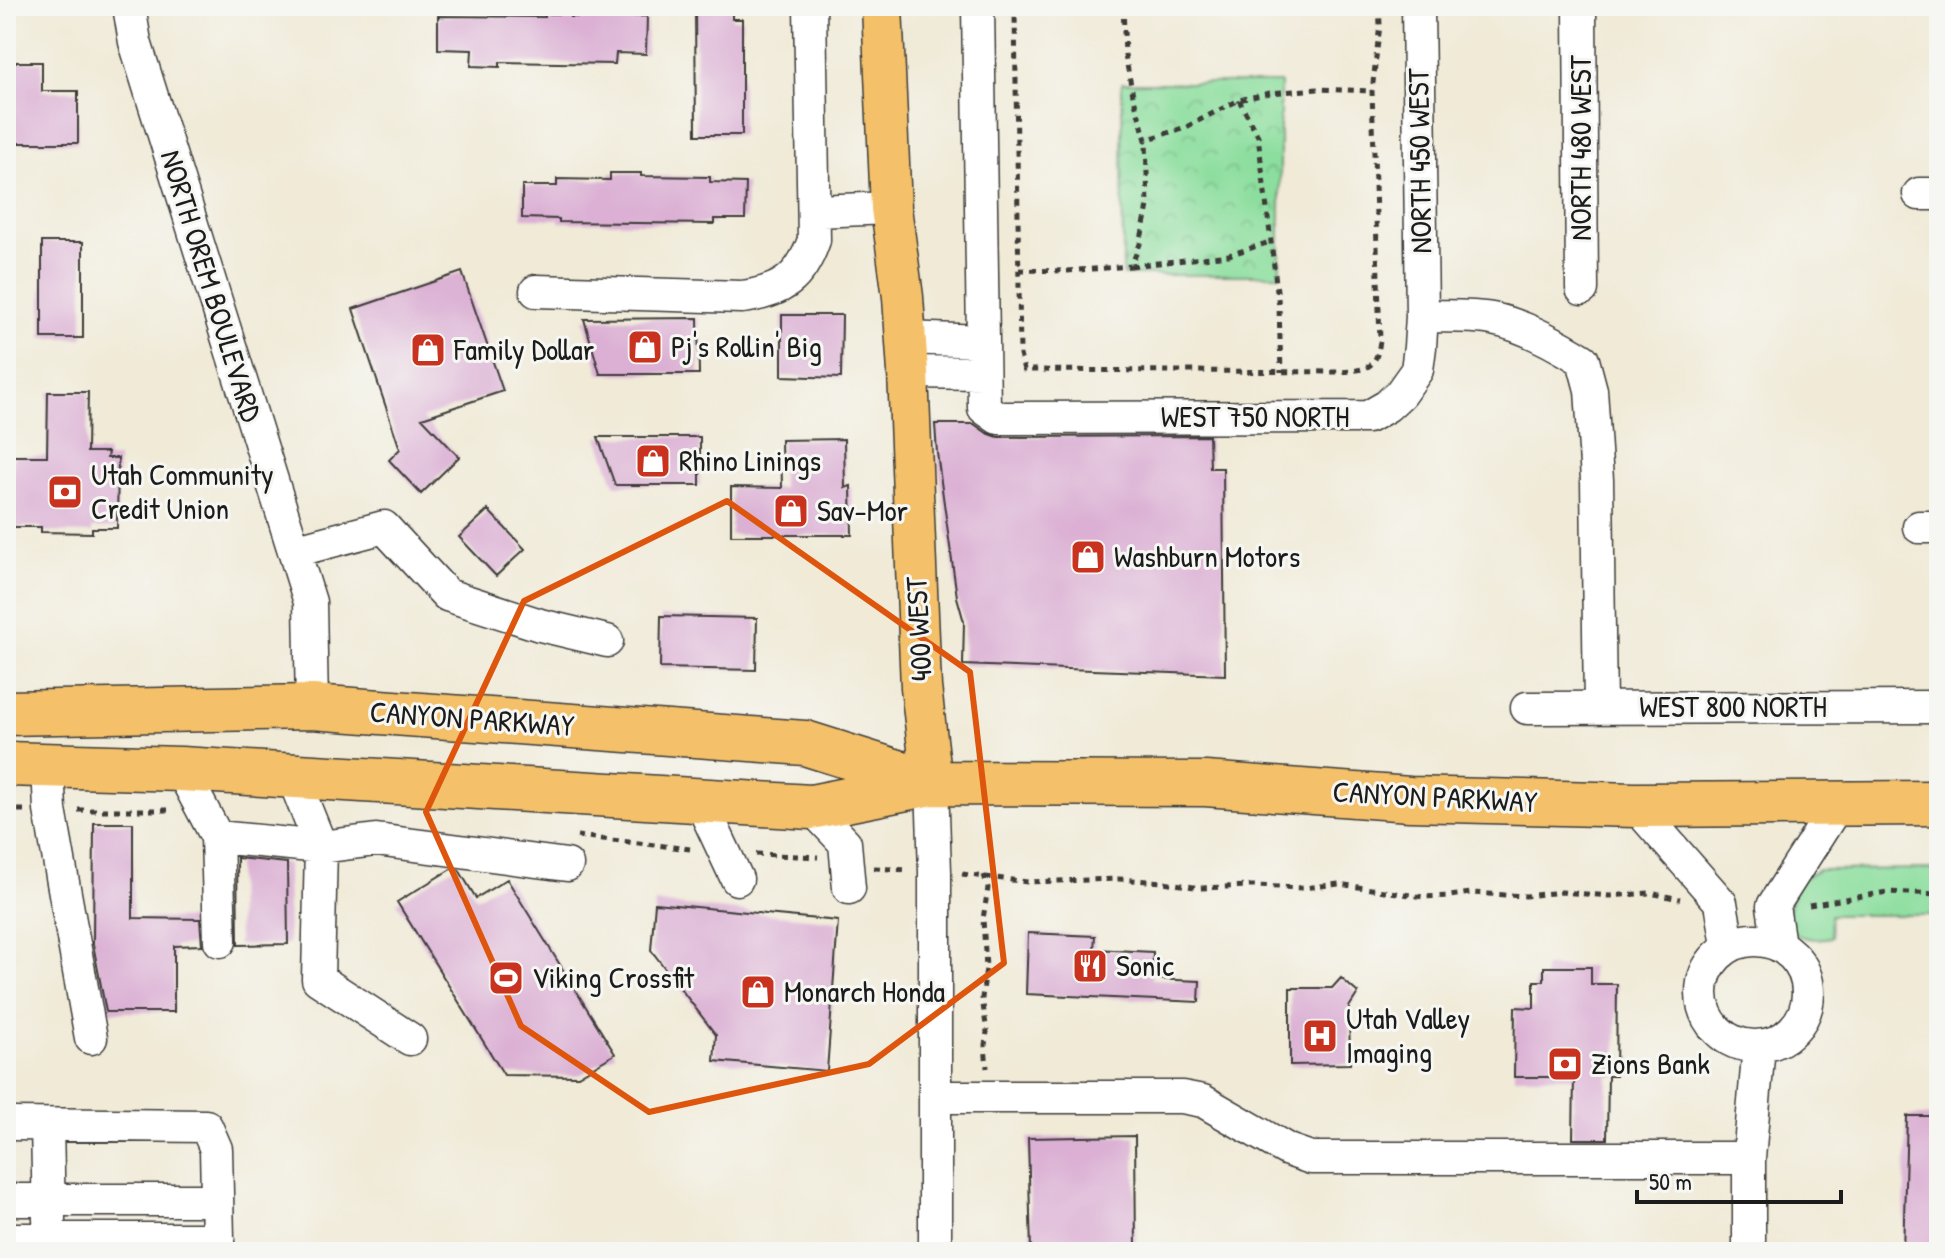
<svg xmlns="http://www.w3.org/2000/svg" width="1945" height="1258" viewBox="0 0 1945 1258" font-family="'Patrick Hand',sans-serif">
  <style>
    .grass { fill: #8cde9e; stroke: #547d5d; stroke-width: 2 }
    .park { fill: url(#park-crowns); stroke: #547d5d; stroke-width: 2 }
    .building { fill: #dbb0d4 }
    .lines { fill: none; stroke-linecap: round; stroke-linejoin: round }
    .minor-casing { stroke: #3c3b38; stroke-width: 35 }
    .major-casing { stroke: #3c3b38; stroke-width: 43 }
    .highway-casing { stroke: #3c3b38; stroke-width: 47 }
    .path { stroke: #3c3b38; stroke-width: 5; stroke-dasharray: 6 6; stroke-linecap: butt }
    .minor { stroke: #fff; stroke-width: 32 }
    .major { stroke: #f4c16a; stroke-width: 40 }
    .highway { stroke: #f4c16a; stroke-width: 44 }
    .marked { fill: none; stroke: #de560d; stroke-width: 6; stroke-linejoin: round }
    .labels { text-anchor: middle; stroke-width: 6; stroke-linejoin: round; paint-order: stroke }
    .street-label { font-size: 30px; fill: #1c1c1c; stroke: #f6f6f2 }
    .poi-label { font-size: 30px; fill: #1c1c1c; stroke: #f6f6f2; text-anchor: start }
  </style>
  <defs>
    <pattern id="park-crowns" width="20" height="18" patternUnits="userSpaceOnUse" patternTransform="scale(2)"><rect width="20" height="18" fill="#8cde9e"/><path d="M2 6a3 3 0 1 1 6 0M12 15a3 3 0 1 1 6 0" fill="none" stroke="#78be88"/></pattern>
  </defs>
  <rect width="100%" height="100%" fill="#f6f6f2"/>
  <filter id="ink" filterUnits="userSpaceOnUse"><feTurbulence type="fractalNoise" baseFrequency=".0125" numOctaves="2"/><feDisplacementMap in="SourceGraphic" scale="16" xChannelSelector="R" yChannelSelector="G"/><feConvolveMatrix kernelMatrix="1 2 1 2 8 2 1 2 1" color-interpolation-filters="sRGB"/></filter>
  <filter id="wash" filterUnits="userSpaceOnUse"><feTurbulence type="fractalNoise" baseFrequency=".006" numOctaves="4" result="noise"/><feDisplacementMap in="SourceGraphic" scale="32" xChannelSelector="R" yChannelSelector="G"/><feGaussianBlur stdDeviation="1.8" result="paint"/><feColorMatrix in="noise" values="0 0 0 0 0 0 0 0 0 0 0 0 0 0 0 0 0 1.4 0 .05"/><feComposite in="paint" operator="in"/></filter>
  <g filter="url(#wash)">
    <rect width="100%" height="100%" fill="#f0ead7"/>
    <path class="grass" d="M 1939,869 L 1939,915 L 1830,915 L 1831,937 C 1812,941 1800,938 1784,928 L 1796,882 L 1818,870 Z"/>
    <path class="park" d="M 1122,83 L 1280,83 L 1280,275 L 1123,275 Z"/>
    <g id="blocks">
      <path class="building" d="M 695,6 L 732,6 L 732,19 L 742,19 L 742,135 L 696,135 Z
        M 545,14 L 570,14 L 570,17 L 647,16 L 646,54 L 616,53 L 615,64 L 500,62 L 500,67 L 471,66 L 472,50 L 438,49 L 438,16 L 545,17 Z
        M 6,62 L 42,62 L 42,91 L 78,91 L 78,143 L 6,143 Z
        M 610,173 L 641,173 L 641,176 L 710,177 L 710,182 L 746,183 L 745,219 L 714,219 L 714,224 L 559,222 L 559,219 L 522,218 L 522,186 L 557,186 L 557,179 L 610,180 Z
        M 42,242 L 83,242 L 83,338 L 42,338 Z
        M 462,272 L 503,391 L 422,418 L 459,457 L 421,494 L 389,460 L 400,449 L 353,309 Z
        M 782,315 L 842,315 L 841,378 L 782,376 Z
        M 698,318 L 699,374 L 600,374 L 584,319 Z
        M 48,392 L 88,392 L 87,452 L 108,452 L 107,458 L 118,458 L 117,528 L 92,528 L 92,533 L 41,532 L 41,527 L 12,527 L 13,456 L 47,456 Z
        M 935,424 L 974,424 L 987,433 L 998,437 L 1209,436 L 1210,468 L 1223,468 L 1225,675 L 963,665 L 964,622 L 957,597 L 937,453 Z
        M 598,437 L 700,437 L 700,485 L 615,485 Z
        M 844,439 L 845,488 L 851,486 L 852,535 L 731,535 L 731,487 L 782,488 L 781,440 Z
        M 488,510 L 525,549 L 496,576 L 459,537 Z
        M 661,616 L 757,618 L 756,670 L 660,668 Z
        M 94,823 L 133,823 L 133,918 L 200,919 L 202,945 L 174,946 L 174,1012 L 106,1012 L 93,944 Z
        M 237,858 L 287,863 L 288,944 L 238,945 Z
        M 451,869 L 459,870 L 476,898 L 507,879 L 615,1054 L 578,1076 L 504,1075 L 397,902 Z
        M 655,903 L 838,921 L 827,1071 L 714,1061 L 716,1035 L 651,950 Z
        M 1028,933 L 1095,936 L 1094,949 L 1153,952 L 1152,979 L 1200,981 L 1199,1002 L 1026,994 Z
        M 1544,967 L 1591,967 L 1591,984 L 1617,984 L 1616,1076 L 1608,1076 L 1607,1139 L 1573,1139 L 1574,1077 L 1514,1077 L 1515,1007 L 1534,1008 L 1534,981 L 1544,981 Z
        M 1341,978 L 1358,993 L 1349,1007 L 1350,1064 L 1290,1065 L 1290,988 L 1332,988 Z
        M 1907,1116 L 1939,1116 L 1939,1252 L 1903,1252 Z
        M 1135,1136 L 1136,1252 L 1031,1252 L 1028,1138 Z"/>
    </g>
  </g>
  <g filter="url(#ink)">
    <use href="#blocks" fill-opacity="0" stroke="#3c3b38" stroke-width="2"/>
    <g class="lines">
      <defs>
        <path id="minor" d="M 129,6 L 135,42 L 310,602 L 312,707
          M 978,6 L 984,408 L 998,418 L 1368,417 L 1387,406 L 1400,394 L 1417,370 L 1420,347 L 1422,316 L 1418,6
          M 1580,6 L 1582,289
          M 1919,194 L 1939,194
          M 815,211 L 891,208
          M 536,291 L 742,297 C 782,292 801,278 814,240 L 810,6
          M 1422,316 C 1445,317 1469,315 1492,319 C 1524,325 1556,343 1583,360 L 1591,390 L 1597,480 L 1600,707
          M 906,338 L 983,341
          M 908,372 L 983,373
          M 1919,527 L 1939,527
          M 294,551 L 384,527 L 447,595 L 540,625 L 607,641
          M 1527,708 L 1939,707
          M 48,765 L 50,810 L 91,1038
          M 181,769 L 217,837
          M 293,777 L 321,847 L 318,979 L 410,1039
          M 932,783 L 935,872 L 935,1252
          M 700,800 L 737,879
          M 1635,805 L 1721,903 L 1728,945
          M 811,807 L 845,843 L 849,888
          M1702 993a53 53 0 1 1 106 0a53 53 0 1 1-106 0Z
          M 220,941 L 217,837 L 321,847 L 376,840 L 567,865
          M 1779,945 L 1773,906 L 1838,804
          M 935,1097 L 1182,1097 L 1203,1101 L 1288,1150 L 1311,1158 L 1749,1158
          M 12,1124 L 206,1126 L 216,1149 L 218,1239
          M 47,1125 L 49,1220
          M 6,1200 L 217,1200
          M 6,1239 L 218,1239 L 218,1252
          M 1749,1252 L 1749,1158 L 1759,1046"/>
        <path id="major" d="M 882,6 L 891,208 L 903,297 L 908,372 L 921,687 L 932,783"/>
        <path id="highway" d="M 6,713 L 312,707 L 805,743 L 926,781
          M 6,764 L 181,769 L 811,807 L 932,783 L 1205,784 L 1410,799 L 1635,805 L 1939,803"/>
      </defs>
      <use href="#minor" class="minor-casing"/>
      <use href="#major" class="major-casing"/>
      <use href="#highway" class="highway-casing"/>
      <path class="path" d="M 1017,6 L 1015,13 L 1020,355 L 1024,370 L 1342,372 C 1368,369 1376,369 1380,341 L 1372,91 L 1380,25 L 1379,6
        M 1123,6 L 1125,55 L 1133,95 L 1146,140 L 1186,127 L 1239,100 L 1270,93 L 1318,89 L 1372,91
        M 1239,100 L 1258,136 L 1279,307 L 1281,372
        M 1131,266 L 1229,255 L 1270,242
        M 1019,270 L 1067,271 L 1131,266 L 1140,244 L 1148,206 L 1146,140
        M 6,810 L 24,810
        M 78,810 L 172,810
        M 577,836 L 690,849
        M 756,854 L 818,857
        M 874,868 L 908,870
        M 962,874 L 1028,882 L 1118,879 L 1164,882 L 1200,888 L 1252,886 L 1303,888 L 1339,884 L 1423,897 L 1450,896 L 1470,893 L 1526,896 L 1561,892 L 1609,896 L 1650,893 L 1680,899
        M 984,875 L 988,888 L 983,919 L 986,968 L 982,998 L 987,1032 L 985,1045 L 987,1068
        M 1809,905 L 1887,892 L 1939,894"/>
      <use href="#minor" class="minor"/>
      <use href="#major" class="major"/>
      <use href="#highway" class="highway"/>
    </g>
  </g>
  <path class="marked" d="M 727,501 L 970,672 L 1004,963 L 869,1064 L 649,1112 L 521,1026 L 426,812 L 524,601 Z"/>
  <defs>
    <symbol id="shop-square" viewBox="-11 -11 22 22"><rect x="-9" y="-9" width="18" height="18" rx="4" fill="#c8321e" stroke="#f6f6f2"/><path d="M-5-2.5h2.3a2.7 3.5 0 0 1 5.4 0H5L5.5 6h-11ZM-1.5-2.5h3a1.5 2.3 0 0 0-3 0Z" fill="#fff"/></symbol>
    <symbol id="bank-square" viewBox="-11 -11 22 22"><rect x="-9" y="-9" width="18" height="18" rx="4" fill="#c8321e" stroke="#f6f6f2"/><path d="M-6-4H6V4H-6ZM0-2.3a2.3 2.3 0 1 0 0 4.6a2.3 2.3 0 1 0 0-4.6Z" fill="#fff"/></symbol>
    <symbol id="restaurant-square" viewBox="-11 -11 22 22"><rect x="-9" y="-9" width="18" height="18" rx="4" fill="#c8321e" stroke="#f6f6f2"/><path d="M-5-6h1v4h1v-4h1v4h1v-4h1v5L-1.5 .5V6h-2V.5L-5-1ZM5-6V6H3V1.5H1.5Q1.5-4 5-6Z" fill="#fff"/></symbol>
    <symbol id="stadium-square" viewBox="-11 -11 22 22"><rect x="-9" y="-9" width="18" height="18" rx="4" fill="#c8321e" stroke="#f6f6f2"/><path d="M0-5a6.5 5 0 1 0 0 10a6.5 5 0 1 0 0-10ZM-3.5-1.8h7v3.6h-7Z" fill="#fff"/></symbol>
    <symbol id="hospital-square" viewBox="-11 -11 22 22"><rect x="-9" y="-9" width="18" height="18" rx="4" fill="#c8321e" stroke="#f6f6f2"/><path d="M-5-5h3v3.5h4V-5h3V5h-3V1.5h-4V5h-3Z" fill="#fff"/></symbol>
  </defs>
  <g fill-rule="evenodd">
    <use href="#shop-square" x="625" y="327" width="40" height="40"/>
    <use href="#shop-square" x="408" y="330" width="40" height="40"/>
    <use href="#shop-square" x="633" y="441" width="40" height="40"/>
    <use href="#bank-square" x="45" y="472" width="40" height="40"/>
    <use href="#shop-square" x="771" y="491" width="40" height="40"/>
    <use href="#shop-square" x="1068" y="537" width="40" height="40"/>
    <use href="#restaurant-square" x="1070" y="946" width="40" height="40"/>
    <use href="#stadium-square" x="486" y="958" width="40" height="40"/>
    <use href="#shop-square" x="738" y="972" width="40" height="40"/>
    <use href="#hospital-square" x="1300" y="1016" width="40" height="40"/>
    <use href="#bank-square" x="1545" y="1044" width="40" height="40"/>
  </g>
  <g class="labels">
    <g class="street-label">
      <text transform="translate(1581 148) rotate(-90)" y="10">NORTH 480 WEST</text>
      <text transform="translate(1420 161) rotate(-91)" y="10">NORTH 450 WEST</text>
      <text transform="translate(211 286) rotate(73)" y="10">NORTH OREM BOULEVARD</text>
      <text x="1255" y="427">WEST 750 NORTH</text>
      <text transform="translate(919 629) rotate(-93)" y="10">400 WEST</text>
      <text x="1733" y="717">WEST 800 NORTH</text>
      <text transform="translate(472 719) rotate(4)" y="10">CANYON PARKWAY</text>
      <text transform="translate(1435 797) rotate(3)" y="10">CANYON PARKWAY</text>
    </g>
    <g class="poi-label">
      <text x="671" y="357">Pj's Rollin' Big</text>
      <text x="454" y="360">Family Dollar</text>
      <text x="679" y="471">Rhino Linings</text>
      <text x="91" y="485">Utah Community<tspan x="91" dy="34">Credit Union</tspan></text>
      <text x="817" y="521">Sav-Mor</text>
      <text x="1114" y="567">Washburn Motors</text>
      <text x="1116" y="976">Sonic</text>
      <text x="532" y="988">Viking Crossfit</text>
      <text x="784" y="1002">Monarch Honda</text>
      <text x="1346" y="1029">Utah Valley<tspan x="1346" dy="34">Imaging</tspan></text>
      <text x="1591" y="1074">Zions Bank</text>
    </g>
  </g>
  <rect width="1945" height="1258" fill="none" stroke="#f6f6f2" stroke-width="32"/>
  <path d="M1637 1190v12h204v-12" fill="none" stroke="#1c1c1c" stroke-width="4"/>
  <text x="1649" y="1190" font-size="24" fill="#1c1c1c" stroke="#f6f6f2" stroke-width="6" paint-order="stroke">50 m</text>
</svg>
